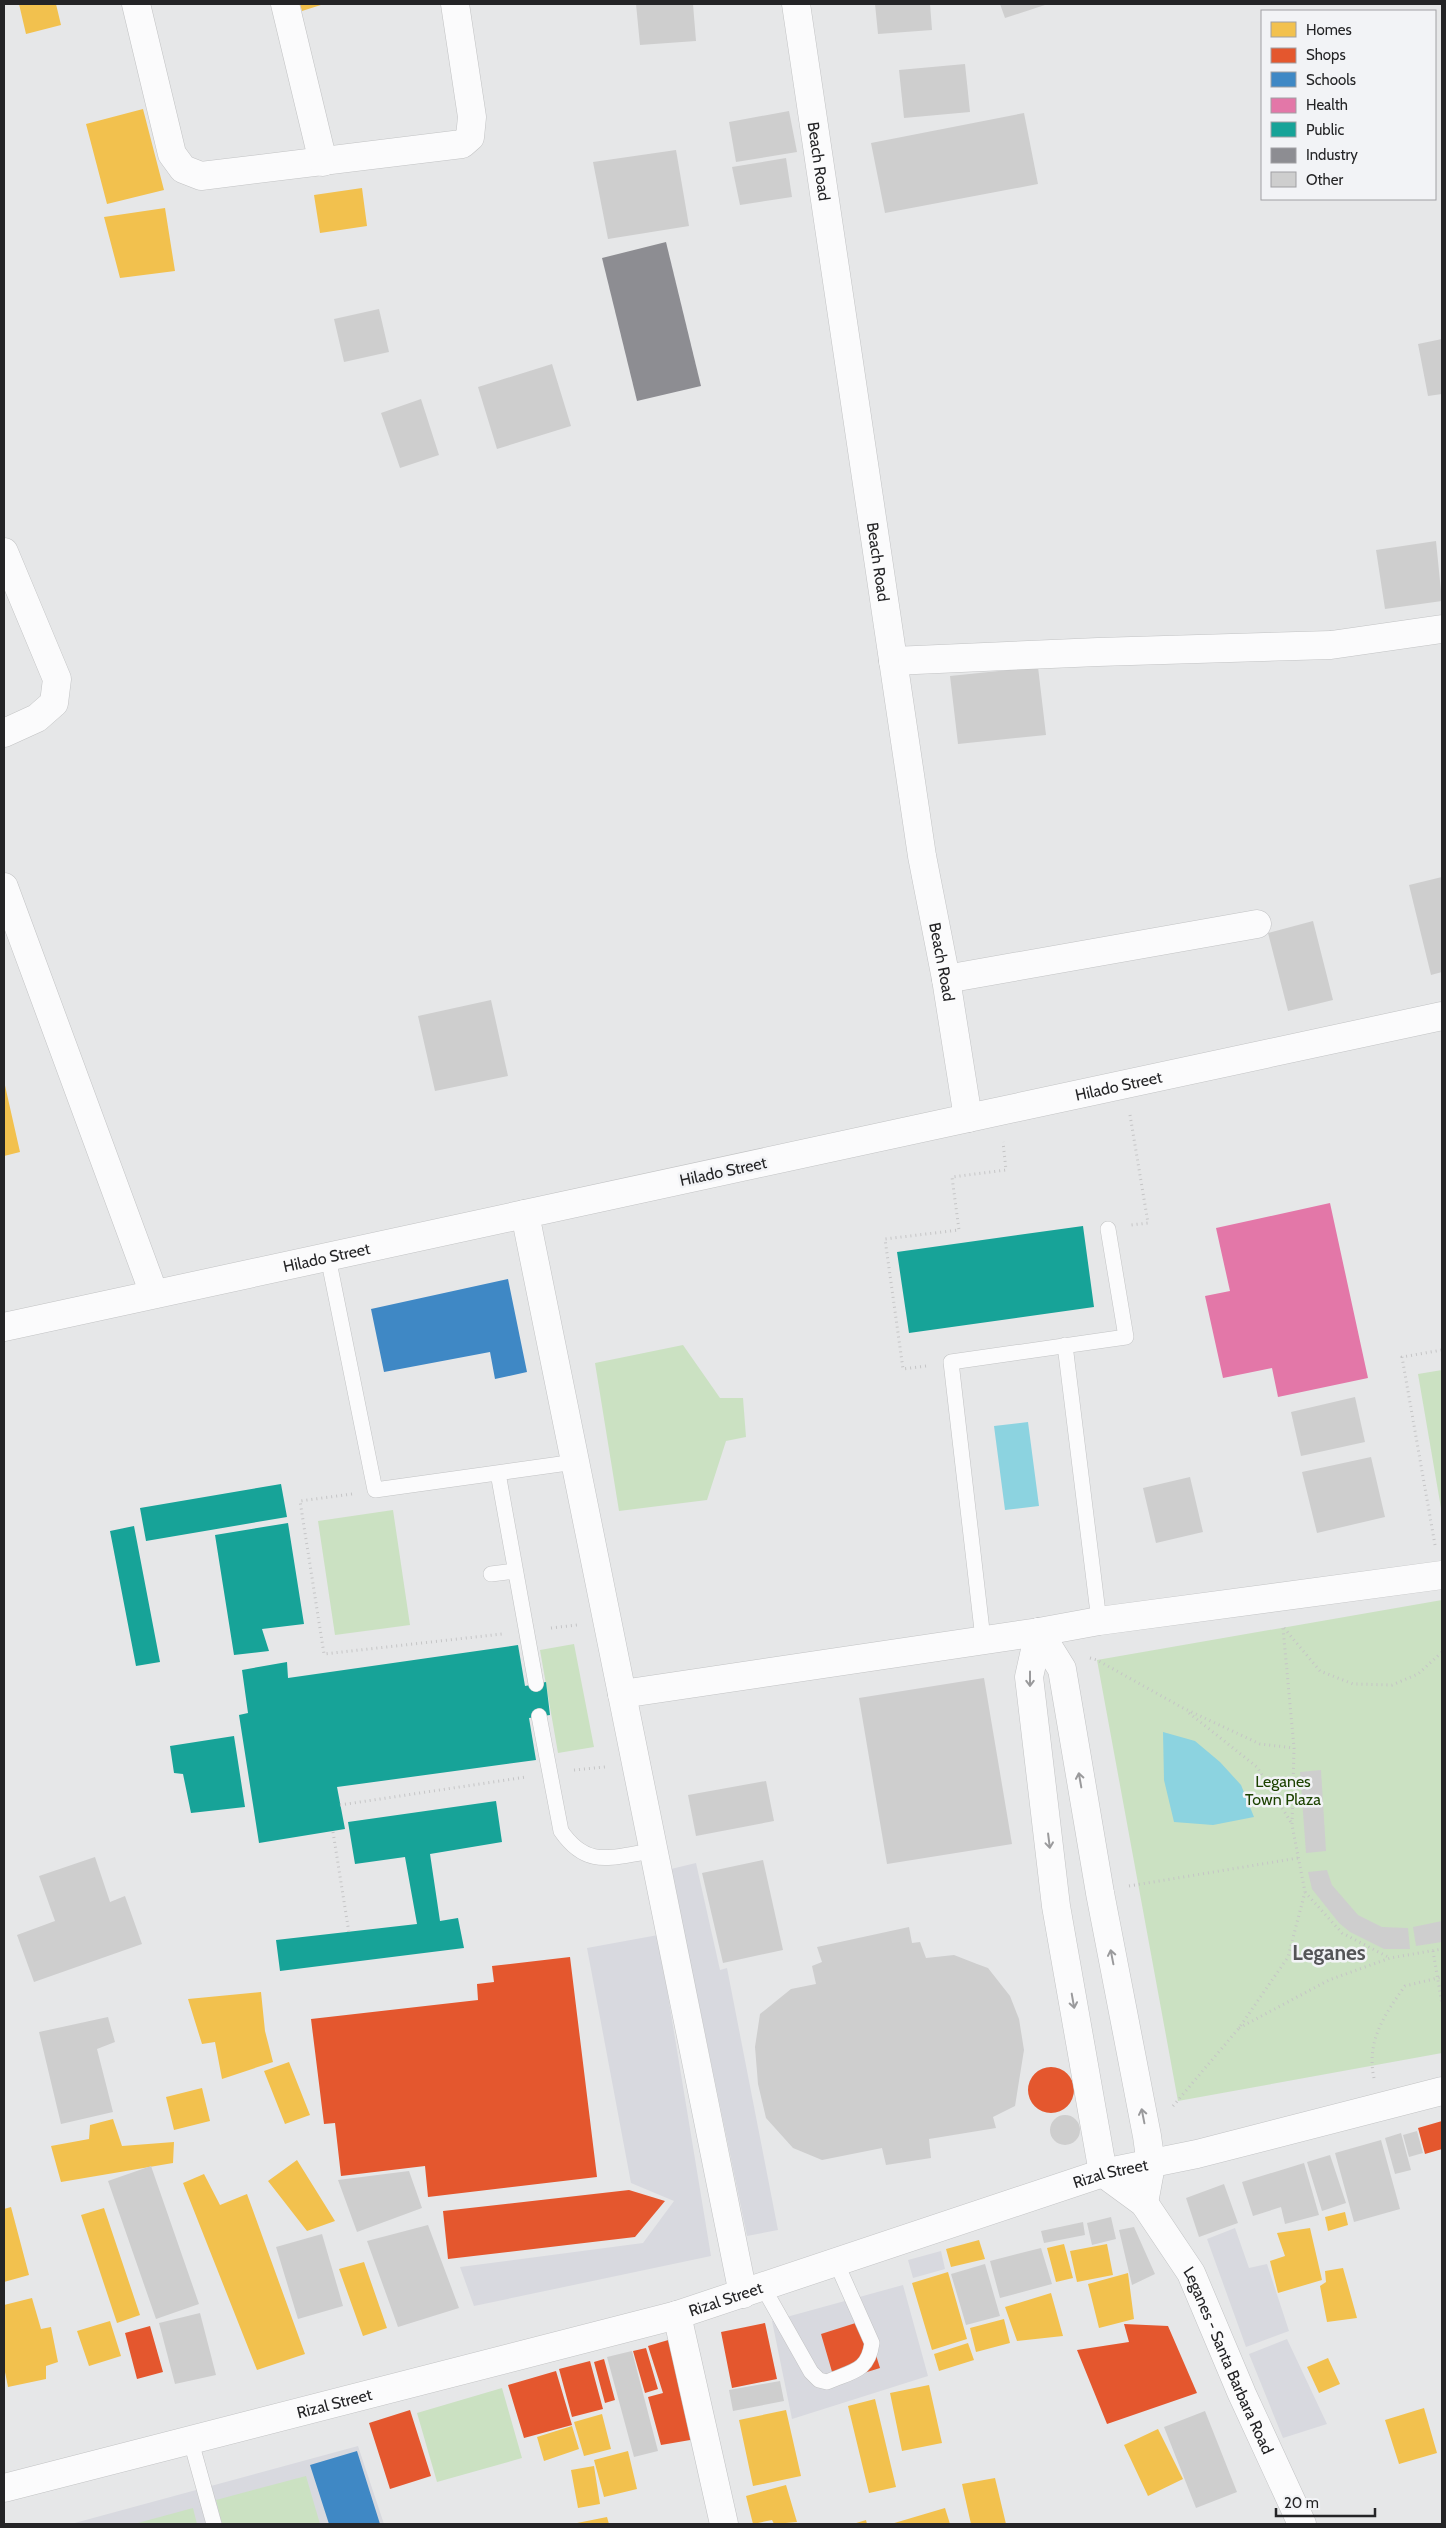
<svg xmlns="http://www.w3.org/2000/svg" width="1446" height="2528" viewBox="0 0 1446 2528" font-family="Cabin,sans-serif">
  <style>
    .built { fill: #d8d9df }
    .green { fill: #cbe1c2 }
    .water { fill: #8cd3e0 }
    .homes { fill: #f2c14e }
    .shops { fill: #e4572e }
    .schools { fill: #3f88c5 }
    .health { fill: #e377a8 }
    .public { fill: #17a398 }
    .industry { fill: #8d8d92 }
    .building { fill: #cecece }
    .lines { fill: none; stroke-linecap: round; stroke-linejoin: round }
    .service-casing { stroke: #c2c3c4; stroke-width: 16 }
    .minor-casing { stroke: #c2c3c4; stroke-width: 29 }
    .secondary-casing { stroke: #c2c3c4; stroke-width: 29 }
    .primary-casing { stroke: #c2c3c4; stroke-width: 29 }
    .path { stroke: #c5c5c6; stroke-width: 3; stroke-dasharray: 1 4; stroke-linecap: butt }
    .service { stroke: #fbfbfc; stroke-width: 15 }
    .minor { stroke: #fbfbfc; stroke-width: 28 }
    .secondary { stroke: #fbfbfc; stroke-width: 28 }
    .primary { stroke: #fbfbfc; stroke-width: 28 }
    .oneway { stroke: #9a9a9c }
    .labels { text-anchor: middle; stroke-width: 5; stroke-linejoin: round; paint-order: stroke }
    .street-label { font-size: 16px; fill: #242426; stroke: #f2f3f6 }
    .park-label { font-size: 16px; fill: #1c4200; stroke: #f2f3f6 }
    .district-label { font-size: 21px; font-weight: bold; fill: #545457; stroke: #f2f3f6 }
  </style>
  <rect width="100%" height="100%" fill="#e6e7e8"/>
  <path class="built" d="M 696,1863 L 720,1970 L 727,1968 L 778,2230 L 747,2236 L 671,1869 Z
    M 658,1935 L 711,2256 L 474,2306 L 460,2267 L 643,2243 L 674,2201 L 631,2183 L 587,1948 Z
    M 1235,2228 L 1249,2268 L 1267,2264 L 1289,2331 L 1246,2347 L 1207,2239 Z
    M 941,2251 L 945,2269 L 913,2278 L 908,2260 Z
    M 903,2285 L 928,2376 L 792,2419 L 772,2321 Z
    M 1287,2339 L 1327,2424 L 1283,2438 L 1249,2354 Z
    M 358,2446 L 384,2524 L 71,2524 Z"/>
  <path class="green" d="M 683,1345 L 720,1398 L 743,1398 L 746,1437 L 726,1441 L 707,1500 L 619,1511 L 595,1363 Z
    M 1442,1370 L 1442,1514 L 1418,1374 Z
    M 393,1510 L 410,1625 L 335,1635 L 318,1521 Z
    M 1442,1600 L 1442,2053 L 1178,2101 L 1097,1660 Z
    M 574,1644 L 594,1747 L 558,1753 L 540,1650 Z
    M 502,2388 L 522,2458 L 437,2482 L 417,2413 Z
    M 306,2476 L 320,2524 L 222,2524 L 216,2500 Z
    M 193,2508 L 197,2524 L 134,2524 Z"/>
  <path class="water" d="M 1028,1422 L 1039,1506 L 1005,1510 L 994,1426 Z
    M 1163,1732 L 1195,1741 L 1220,1762 L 1241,1785 L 1254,1817 L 1213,1825 L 1174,1822 L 1164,1780 Z"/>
  <path class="homes" d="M 19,4 L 56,4 L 61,25 L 26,34 Z
    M 300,4 L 324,4 L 302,11 Z
    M 143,109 L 164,190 L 107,204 L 86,124 Z
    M 362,188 L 367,226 L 320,233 L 314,195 Z
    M 165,208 L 175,271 L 120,278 L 104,217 Z
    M 4,1081 L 20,1152 L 4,1156 Z
    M 261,1992 L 265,2031 L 273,2062 L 222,2079 L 215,2042 L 202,2044 L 188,1999 Z
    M 289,2062 L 310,2115 L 285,2124 L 264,2071 Z
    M 202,2088 L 210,2121 L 174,2130 L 166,2097 Z
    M 113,2119 L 122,2146 L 174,2142 L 173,2163 L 61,2182 L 51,2146 L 89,2139 L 90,2125 Z
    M 297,2160 L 335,2221 L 307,2231 L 268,2181 Z
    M 204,2174 L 220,2205 L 247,2194 L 305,2354 L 257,2370 L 183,2183 Z
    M 11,2207 L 29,2275 L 4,2282 L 4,2209 Z
    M 104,2208 L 140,2315 L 117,2323 L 81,2215 Z
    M 1345,2212 L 1348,2225 L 1328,2231 L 1325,2217 Z
    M 1310,2228 L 1322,2280 L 1278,2293 L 1270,2261 L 1285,2256 L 1277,2233 Z
    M 979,2240 L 985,2259 L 951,2267 L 946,2249 Z
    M 1064,2244 L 1073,2278 L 1056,2282 L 1047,2248 Z
    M 1107,2244 L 1113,2275 L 1077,2282 L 1070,2251 Z
    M 364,2262 L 387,2328 L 363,2336 L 339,2269 Z
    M 1343,2268 L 1357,2318 L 1327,2322 L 1320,2286 L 1326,2282 L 1325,2271 Z
    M 948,2272 L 967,2339 L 932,2350 L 912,2283 Z
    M 1128,2273 L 1134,2319 L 1099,2328 L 1088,2284 Z
    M 1051,2293 L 1063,2336 L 1017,2341 L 1005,2307 Z
    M 32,2298 L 41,2329 L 51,2327 L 58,2362 L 46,2366 L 46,2379 L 8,2387 L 4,2367 L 4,2305 Z
    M 1004,2319 L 1010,2343 L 976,2352 L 970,2328 Z
    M 110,2321 L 121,2356 L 89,2366 L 77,2331 Z
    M 968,2343 L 974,2360 L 939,2371 L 934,2354 Z
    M 1328,2358 L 1340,2384 L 1319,2393 L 1307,2367 Z
    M 929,2385 L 942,2443 L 902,2451 L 890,2393 Z
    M 875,2399 L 896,2487 L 869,2493 L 848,2406 Z
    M 1424,2408 L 1437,2453 L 1399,2464 L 1385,2420 Z
    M 786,2410 L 801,2476 L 753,2486 L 739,2420 Z
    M 602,2414 L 611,2449 L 584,2456 L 574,2422 Z
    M 572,2426 L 579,2449 L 544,2461 L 537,2437 Z
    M 1158,2429 L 1183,2479 L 1148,2496 L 1124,2445 Z
    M 628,2451 L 637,2489 L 604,2497 L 594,2460 Z
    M 594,2466 L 600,2504 L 578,2508 L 571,2470 Z
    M 995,2478 L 1006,2524 L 971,2524 L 962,2484 Z
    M 786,2485 L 797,2522 L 774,2524 L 772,2520 L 753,2524 L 746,2496 Z
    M 945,2508 L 950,2524 L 891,2524 Z
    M 607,2517 L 609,2524 L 577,2524 L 577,2523 Z
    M 866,2520 L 867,2524 L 853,2524 Z"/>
  <path class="shops" d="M 570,1957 L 597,2177 L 428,2197 L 425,2166 L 341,2176 L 335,2123 L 324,2124 L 311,2019 L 478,2000 L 477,1984 L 494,1982 L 492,1966 Z
    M1028 2090a23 23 0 1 1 46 0a23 23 0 1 1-46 0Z
    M 1442,2121 L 1442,2149 L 1425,2154 L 1418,2128 Z
    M 629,2190 L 665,2201 L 635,2237 L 448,2259 L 443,2211 Z
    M 865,2320 L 880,2368 L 835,2382 L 821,2334 Z
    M 765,2323 L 777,2379 L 732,2388 L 721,2332 Z
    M 1124,2324 L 1168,2326 L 1197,2393 L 1107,2424 L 1077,2350 L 1129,2342 Z
    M 150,2326 L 163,2372 L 137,2379 L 125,2333 Z
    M 675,2338 L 702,2438 L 661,2445 L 648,2397 L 663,2393 L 648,2346 Z
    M 646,2348 L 658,2389 L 645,2393 L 633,2351 Z
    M 604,2359 L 615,2400 L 605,2403 L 594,2362 Z
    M 590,2361 L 603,2409 L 572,2417 L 559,2369 Z
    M 556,2371 L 572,2425 L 524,2438 L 508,2385 Z
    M 410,2410 L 431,2476 L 390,2489 L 369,2423 Z"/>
  <path class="schools" d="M 508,1279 L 527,1372 L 495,1379 L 490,1352 L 384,1372 L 371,1309 Z
    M 357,2451 L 380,2524 L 329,2524 L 310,2465 Z"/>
  <path class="health" d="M 1330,1203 L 1368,1378 L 1278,1397 L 1272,1368 L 1223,1378 L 1205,1296 L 1230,1291 L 1216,1228 Z"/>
  <path class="public" d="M 1083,1226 L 1094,1307 L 909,1333 L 897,1252 Z
    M 281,1484 L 287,1517 L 146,1541 L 140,1508 Z
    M 288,1523 L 304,1624 L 262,1629 L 269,1651 L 234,1655 L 215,1535 Z
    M 134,1526 L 160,1662 L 136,1666 L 110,1531 Z
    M 518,1645 L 525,1686 L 546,1682 L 550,1715 L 529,1718 L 536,1760 L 337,1787 L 345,1829 L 259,1843 L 239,1715 L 248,1713 L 242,1670 L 287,1662 L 288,1678 Z
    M 234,1736 L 245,1807 L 191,1813 L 183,1774 L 174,1773 L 170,1746 Z
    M 496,1801 L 502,1842 L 430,1854 L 440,1921 L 458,1918 L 464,1948 L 280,1971 L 276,1940 L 417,1924 L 405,1857 L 355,1864 L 348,1822 Z"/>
  <path class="industry" d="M 666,242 L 701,386 L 637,401 L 602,258 Z"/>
  <path class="building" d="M 636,4 L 693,4 L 696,41 L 640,45 Z
    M 875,4 L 930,4 L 932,30 L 878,34 Z
    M 1000,4 L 1048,4 L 1005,18 Z
    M 965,64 L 970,112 L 904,118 L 899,70 Z
    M 789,111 L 797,152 L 736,162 L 729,122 Z
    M 1024,113 L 1038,184 L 885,213 L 871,143 Z
    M 676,150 L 689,226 L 608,239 L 593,162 Z
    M 786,158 L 792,197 L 740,205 L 732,167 Z
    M 379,309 L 389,352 L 344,362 L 334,319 Z
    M 1442,339 L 1442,394 L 1428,396 L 1418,344 Z
    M 552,364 L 571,426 L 497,449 L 478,387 Z
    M 421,399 L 439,455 L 400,468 L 381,413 Z
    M 1436,541 L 1442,601 L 1385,609 L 1376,550 Z
    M 1038,667 L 1046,735 L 958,744 L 950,676 Z
    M 1442,877 L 1442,972 L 1431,975 L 1409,885 Z
    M 1313,921 L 1333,1000 L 1288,1011 L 1268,933 Z
    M 491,1000 L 508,1076 L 435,1091 L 418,1016 Z
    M 1355,1397 L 1365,1442 L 1301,1456 L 1291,1412 Z
    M 1371,1457 L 1385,1517 L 1317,1533 L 1302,1472 Z
    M 1190,1477 L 1203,1532 L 1156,1543 L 1143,1488 Z
    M 984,1678 L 1012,1844 L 887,1864 L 859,1698 Z
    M 1321,1770 L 1326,1851 L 1306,1853 L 1300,1772 Z
    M 766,1781 L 774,1821 L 696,1836 L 688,1795 Z
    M 95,1857 L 110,1902 L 125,1896 L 142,1944 L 34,1982 L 17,1935 L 55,1921 L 39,1876 Z
    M 763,1860 L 783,1950 L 723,1963 L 702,1873 Z
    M 1327,1870 L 1332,1885 L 1358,1915 L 1382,1927 L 1408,1928 L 1410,1949 L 1384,1949 L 1350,1932 L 1339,1923 L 1312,1889 L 1308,1872 Z
    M 1442,1921 L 1442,1942 L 1416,1946 L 1413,1927 Z
    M 909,1927 L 912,1943 L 920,1942 L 926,1958 L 954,1955 L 977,1964 L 988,1968 L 1010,1996 L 1019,2019 L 1024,2050 L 1015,2106 L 993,2117 L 996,2128 L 929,2139 L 931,2158 L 886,2165 L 882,2148 L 822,2160 L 793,2148 L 766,2118 L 758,2084 L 755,2047 L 760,2014 L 791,1989 L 816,1984 L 812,1966 L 822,1962 L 817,1947 Z
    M 108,2017 L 115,2042 L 97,2049 L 113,2112 L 61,2124 L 39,2032 Z
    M1050 2130a15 15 0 1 1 30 0a15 15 0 1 1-30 0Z
    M 1417,2131 L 1423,2153 L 1409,2157 L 1403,2135 Z
    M 1401,2133 L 1411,2170 L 1395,2174 L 1385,2138 Z
    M 1381,2140 L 1400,2209 L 1354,2222 L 1335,2153 Z
    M 1330,2155 L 1346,2203 L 1322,2211 L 1307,2162 Z
    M 1304,2163 L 1319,2215 L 1285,2224 L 1281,2207 L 1253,2216 L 1242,2182 Z
    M 151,2166 L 199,2304 L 156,2319 L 108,2181 Z
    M 409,2171 L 422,2208 L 357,2232 L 338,2180 Z
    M 1224,2184 L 1238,2223 L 1199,2237 L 1186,2198 Z
    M 1111,2217 L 1116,2239 L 1092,2245 L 1087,2223 Z
    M 1083,2222 L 1085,2235 L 1044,2243 L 1041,2231 Z
    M 428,2225 L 459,2308 L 398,2327 L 367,2241 Z
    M 1134,2227 L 1155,2274 L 1132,2285 L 1119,2230 Z
    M 322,2234 L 343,2306 L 298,2319 L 276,2247 Z
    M 1041,2248 L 1052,2284 L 1000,2298 L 990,2261 Z
    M 985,2264 L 1000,2316 L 966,2325 L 951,2274 Z
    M 200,2313 L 216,2375 L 175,2384 L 159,2323 Z
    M 632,2351 L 658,2451 L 634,2457 L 607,2357 Z
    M 780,2381 L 784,2401 L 733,2411 L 729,2390 Z
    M 1205,2411 L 1237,2492 L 1196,2508 L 1164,2427 Z"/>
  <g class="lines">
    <defs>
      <path id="service" d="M 328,1257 L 375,1490 L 575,1462
        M 1065,1345 L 1099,1621
        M 498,1473 L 536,1684
        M 491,1574 L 515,1571
        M 983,1639 L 951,1362 L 1126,1337 L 1108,1229
        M 539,1716 L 561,1831 C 588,1870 612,1856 653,1851
        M 763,2287 L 811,2372 L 819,2380 L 827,2382 C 852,2371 868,2372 872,2343 L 836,2262
        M 190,2438 L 214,2524"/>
      <g id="minor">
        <path d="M 136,4 L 172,154 L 183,169 L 201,176 L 462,144 L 470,137 L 472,117 L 455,4"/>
        <path d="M 285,4 L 323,162"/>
        <path d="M 4,552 L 57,679 L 54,703 L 37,718 L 4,733"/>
        <path d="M 893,661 L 1098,652 L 1331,645 L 1442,629"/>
        <path d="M 4,887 L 154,1294"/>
        <path d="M 946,979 L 1257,924"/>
        <path id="s1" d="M 968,1118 L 1442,1016"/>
        <path id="s2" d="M 4,1327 L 525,1214"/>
        <path d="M 1039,1632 L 1099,1621 L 1442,1575"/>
        <path d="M 622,1694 L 743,2294"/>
        <path d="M 677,2315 L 724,2524"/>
      </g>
      <g id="secondary">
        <path id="s3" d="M 796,4 L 922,856 L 946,979 L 968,1118 L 525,1214 L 622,1694 L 1039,1632"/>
        <path id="s4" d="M 1039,1632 L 1029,1677 L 1056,1906 L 1103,2173 L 1144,2203 L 1191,2273 L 1242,2394 L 1302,2524"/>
        <path d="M 1039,1632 L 1062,1669 L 1100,1893 L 1147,2136 L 1151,2165 L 1144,2203"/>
      </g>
      <g id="primary">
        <path id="s5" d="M 4,2488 L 677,2315 L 1103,2173 L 1197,2154 L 1442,2091"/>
      </g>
    </defs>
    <use href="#service" class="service-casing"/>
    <use href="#minor" class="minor-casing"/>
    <use href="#secondary" class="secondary-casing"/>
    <use href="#primary" class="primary-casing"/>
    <path class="path" d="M 1130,1115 L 1148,1223 L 1131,1225
      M 926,1366 L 903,1369 L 885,1239 L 959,1230 L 952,1177 L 1006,1170 L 1003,1142
      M 352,1494 L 300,1501 L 324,1654 L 502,1634
      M 1435,1545 L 1402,1357 L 1442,1350
      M 551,1628 L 577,1625
      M 1284,1628 L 1320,1671 L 1353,1684 L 1392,1685 L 1418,1674 L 1442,1652
      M 1090,1658 L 1097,1660 L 1183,1708 L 1260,1744 L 1294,1748
      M 1189,1713 L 1257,1767 L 1292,1824
      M 574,1770 L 605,1767
      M 340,1805 L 526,1777
      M 333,1832 L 349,1933
      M 1129,1886 L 1298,1858
      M 1305,1892 L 1342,1933 L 1390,1958
      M 1433,1951 L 1442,2004
      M 1239,2028 L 1329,1980 L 1390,1958 L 1442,1949
      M 1374,2078 C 1366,2042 1384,2015 1405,1986 L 1442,1977
      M 1173,2106 L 1239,2028 L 1288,1957 L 1305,1892 L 1292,1825 L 1294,1748 L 1283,1628"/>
    <use href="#service" class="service"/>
    <use href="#minor" class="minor"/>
    <use href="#secondary" class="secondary"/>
    <use href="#primary" class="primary"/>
  </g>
  <defs><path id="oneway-shaft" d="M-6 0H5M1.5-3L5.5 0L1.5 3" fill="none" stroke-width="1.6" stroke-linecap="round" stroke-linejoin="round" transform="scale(1.25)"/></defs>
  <g class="oneway">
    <use href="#oneway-shaft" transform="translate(1030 1679) rotate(90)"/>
    <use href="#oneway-shaft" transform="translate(1080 1780) rotate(-100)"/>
    <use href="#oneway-shaft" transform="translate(1049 1841) rotate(83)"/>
    <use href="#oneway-shaft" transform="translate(1112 1957) rotate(-101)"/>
    <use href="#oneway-shaft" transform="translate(1073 2001) rotate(80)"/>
    <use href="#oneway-shaft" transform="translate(1143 2116) rotate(-101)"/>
  </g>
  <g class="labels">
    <g class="street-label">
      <text dy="6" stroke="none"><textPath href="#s3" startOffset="159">Beach Road</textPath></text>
      <text dy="6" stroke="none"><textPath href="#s3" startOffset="564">Beach Road</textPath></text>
      <text dy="6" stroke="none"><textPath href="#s3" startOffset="969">Beach Road</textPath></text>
      <text dy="6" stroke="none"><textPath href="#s1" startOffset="154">Hilado Street</textPath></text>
      <text transform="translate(723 1171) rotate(-12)" y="6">Hilado Street</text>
      <text dy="6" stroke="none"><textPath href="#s2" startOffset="330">Hilado Street</textPath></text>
      <text dy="6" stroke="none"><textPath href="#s5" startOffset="1151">Rizal Street</textPath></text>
      <text dy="6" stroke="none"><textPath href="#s5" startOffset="746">Rizal Street</textPath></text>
      <text dy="6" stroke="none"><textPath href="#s4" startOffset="778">Leganes - Santa Barbara Road</textPath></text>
      <text dy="6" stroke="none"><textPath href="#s5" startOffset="341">Rizal Street</textPath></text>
    </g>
    <g class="park-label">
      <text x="1283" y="1787">Leganes<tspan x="1283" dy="18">Town Plaza</tspan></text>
    </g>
    <g class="district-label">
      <text x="1329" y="1960">Leganes</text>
    </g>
  </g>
  <rect width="1446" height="2528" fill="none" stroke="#242426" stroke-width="10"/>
  <rect x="1261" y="10" width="175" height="190" fill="#f2f3f6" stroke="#a0a0a3"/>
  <rect x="1271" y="22" width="25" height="15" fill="#f2c14e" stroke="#a0a0a3"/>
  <text x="1306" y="35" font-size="15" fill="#242426">Homes</text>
  <rect x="1271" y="48" width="25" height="15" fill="#e4572e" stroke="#a0a0a3"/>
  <text x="1306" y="60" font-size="15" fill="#242426">Shops</text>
  <rect x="1271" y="72" width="25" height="15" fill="#3f88c5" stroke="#a0a0a3"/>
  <text x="1306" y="85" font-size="15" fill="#242426">Schools</text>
  <rect x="1271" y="98" width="25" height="15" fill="#e377a8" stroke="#a0a0a3"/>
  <text x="1306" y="110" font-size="15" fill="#242426">Health</text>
  <rect x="1271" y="122" width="25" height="15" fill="#17a398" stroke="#a0a0a3"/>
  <text x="1306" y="135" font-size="15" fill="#242426">Public</text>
  <rect x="1271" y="148" width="25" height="15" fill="#8d8d92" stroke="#a0a0a3"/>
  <text x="1306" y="160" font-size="15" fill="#242426">Industry</text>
  <rect x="1271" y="172" width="25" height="15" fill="#cecece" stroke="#a0a0a3"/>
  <text x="1306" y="185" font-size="15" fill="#242426">Other</text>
  <path d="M1276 2508v8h99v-8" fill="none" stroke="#242426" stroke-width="2.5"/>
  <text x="1284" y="2508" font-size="15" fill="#242426" stroke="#f2f3f6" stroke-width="4" paint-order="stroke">20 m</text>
</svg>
